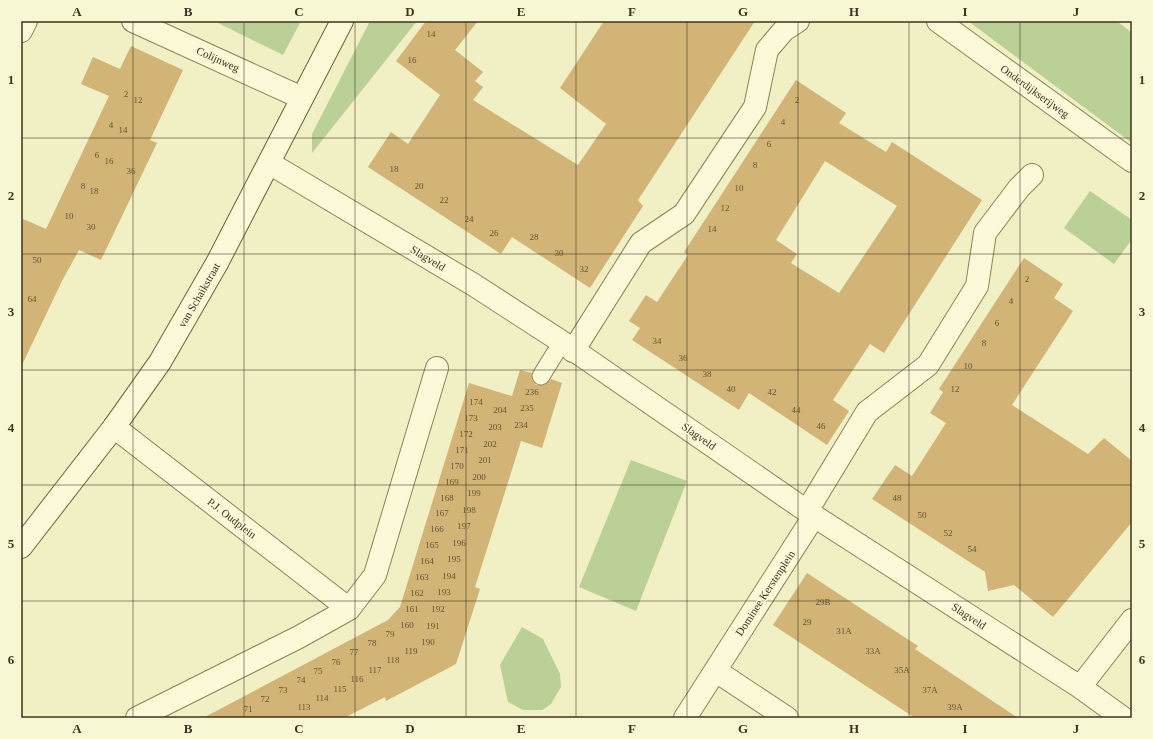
<svg xmlns="http://www.w3.org/2000/svg" width="1153" height="739" viewBox="0 0 1153 739" font-family="'Times New Roman',serif">
  <style>
    .green { fill: #bbd096 }
    .building { fill: #d2b477; fill-rule: evenodd }
    .lines { fill: none; stroke-linecap: round; stroke-linejoin: round }
    .lane-casing { stroke: #8d8259; stroke-width: 19 }
    .street-casing { stroke: #8d8259; stroke-width: 24 }
    .secondary-casing { stroke: #6f623c; stroke-width: 24 }
    .lane { stroke: #fbf9d8; stroke-width: 17 }
    .street { stroke: #fbf9d8; stroke-width: 22 }
    .secondary { stroke: #fbf9d8; stroke-width: 22 }
    .grid { fill: none; stroke: #3c341e; stroke-width: 1; stroke-opacity: 0.55 }
    .labels { text-anchor: middle; stroke-width: 3; stroke-linejoin: round; paint-order: stroke }
    .number-label { font-size: 9px; fill: #625434 }
    .street-label { font-size: 11px; fill: #3c341e; stroke: #f8f7d4 }
    .neatline { fill: none; stroke: #3c341e; stroke-width: 1.5 }
    .grid-label { font-size: 13px; text-anchor: middle; font-weight: bold; fill: #3c341e }
  </style>
  <rect width="100%" height="100%" fill="#f1efc4"/>
  <path class="green" d="M 214,21 L 301,21 L 283,55 Z
    M 370,21 L 417,21 L 312,153 L 312,134 Z
    M 968,21 L 1117,21 L 1132,33 L 1132,143 Z
    M 1090,191 L 1132,220 L 1132,239 L 1114,264 L 1064,228 Z
    M 631,460 L 687,481 L 636,611 L 579,587 Z
    M 522,627 L 543,639 L 560,674 L 561,687 L 551,704 L 542,710 L 523,710 L 508,702 L 500,665 Z"/>
  <path class="building" d="M 426,21 L 478,21 L 455,50 L 483,72 L 475,81 L 483,87 L 473,100 L 578,165 L 606,124 L 560,88 L 604,21 L 755,21 L 638,200 L 643,206 L 590,288 L 512,237 L 501,254 L 368,167 L 391,132 L 408,144 L 440,95 L 396,61 Z
    M 131,46 L 183,70 L 150,140 L 157,143 L 101,260 L 79,250 L 62,281 L 21,367 L 21,218 L 46,229 L 109,96 L 81,84 L 93,57 L 120,69 Z
    M 796,80 L 846,113 L 839,123 L 886,152 L 892,142 L 982,200 L 884,353 L 870,344 L 833,400 L 849,411 L 827,445 L 749,393 L 739,410 L 632,340 L 640,328 L 629,321 L 646,295 L 657,302 L 688,255 L 684,252 ZM 825,161 L 897,206 L 839,293 L 791,263 L 797,254 L 776,240 Z
    M 1024,258 L 1063,284 L 1054,298 L 1073,311 L 1012,405 L 1088,454 L 1104,438 L 1132,461 L 1132,522 L 1053,617 L 1014,585 L 988,591 L 985,572 L 872,499 L 895,465 L 912,476 L 946,423 L 930,413 L 943,392 L 939,389 Z
    M 520,370 L 532,373 L 532,380 L 536,385 L 545,385 L 551,379 L 562,383 L 542,448 L 521,441 L 475,587 L 480,589 L 456,664 L 386,701 L 385,697 L 344,718 L 203,718 L 388,620 L 400,607 L 469,383 L 512,396 Z
    M 807,573 L 918,646 L 915,649 L 1018,718 L 915,718 L 773,625 Z"/>
  <g class="lines">
    <defs>
      <path id="lane" d="M 541,376 L 562,342"/>
      <path id="street" d="M 133,21 L 302,98
        M 938,21 L 1132,161
        M 21,31 L 26,21
        M 269,163 L 474,285 L 562,342 L 814,516 L 1080,687 L 1123,718
        M 573,351 L 641,243 L 684,214 L 755,107 L 767,50 L 784,30 L 798,21
        M 114,427 L 349,609
        M 807,511 L 867,412 L 928,365 L 977,286 L 985,233 L 1019,188 L 1032,175
        M 716,671 L 787,718
        M 1080,687 L 1132,620
        M 137,718 L 299,637 L 349,609 L 375,575 L 437,368
        M 685,718 L 814,516"/>
      <path id="secondary" d="M 21,547 L 114,427 L 160,362 L 217,263 L 342,21"/>
    </defs>
    <use href="#lane" class="lane-casing"/>
    <use href="#street" class="street-casing"/>
    <use href="#secondary" class="secondary-casing"/>
    <use href="#lane" class="lane"/>
    <use href="#street" class="street"/>
    <use href="#secondary" class="secondary"/>
  </g>
  <path class="grid" d="M 133,21 L 133,718M 244,21 L 244,718M 355,21 L 355,718M 466,21 L 466,718M 576,21 L 576,718M 687,21 L 687,718M 798,21 L 798,718M 909,21 L 909,718M 1020,21 L 1020,718M 21,138 L 1132,138M 21,254 L 1132,254M 21,370 L 1132,370M 21,485 L 1132,485M 21,601 L 1132,601"/>
  <g class="labels">
    <g class="number-label">
      <text x="431" y="37">14</text>
      <text x="412" y="63">16</text>
      <text x="126" y="97">2</text>
      <text x="138" y="103">12</text>
      <text x="797" y="103">2</text>
      <text x="783" y="125">4</text>
      <text x="111" y="128">4</text>
      <text x="123" y="133">14</text>
      <text x="769" y="147">6</text>
      <text x="97" y="158">6</text>
      <text x="109" y="164">16</text>
      <text x="755" y="168">8</text>
      <text x="394" y="172">18</text>
      <text x="131" y="174">36</text>
      <text x="83" y="189">8</text>
      <text x="419" y="189">20</text>
      <text x="739" y="191">10</text>
      <text x="94" y="194">18</text>
      <text x="444" y="203">22</text>
      <text x="725" y="211">12</text>
      <text x="69" y="219">10</text>
      <text x="469" y="222">24</text>
      <text x="91" y="230">30</text>
      <text x="712" y="232">14</text>
      <text x="494" y="236">26</text>
      <text x="534" y="240">28</text>
      <text x="559" y="256">30</text>
      <text x="37" y="263">50</text>
      <text x="584" y="272">32</text>
      <text x="1027" y="282">2</text>
      <text x="32" y="302">64</text>
      <text x="1011" y="304">4</text>
      <text x="997" y="326">6</text>
      <text x="657" y="344">34</text>
      <text x="984" y="346">8</text>
      <text x="683" y="361">36</text>
      <text x="968" y="369">10</text>
      <text x="707" y="377">38</text>
      <text x="731" y="392">40</text>
      <text x="955" y="392">12</text>
      <text x="532" y="395">236</text>
      <text x="772" y="395">42</text>
      <text x="476" y="405">174</text>
      <text x="527" y="411">235</text>
      <text x="500" y="413">204</text>
      <text x="796" y="413">44</text>
      <text x="471" y="421">173</text>
      <text x="521" y="428">234</text>
      <text x="821" y="429">46</text>
      <text x="495" y="430">203</text>
      <text x="466" y="437">172</text>
      <text x="490" y="447">202</text>
      <text x="462" y="453">171</text>
      <text x="485" y="463">201</text>
      <text x="457" y="469">170</text>
      <text x="479" y="480">200</text>
      <text x="452" y="485">169</text>
      <text x="474" y="496">199</text>
      <text x="447" y="501">168</text>
      <text x="897" y="501">48</text>
      <text x="469" y="513">198</text>
      <text x="442" y="516">167</text>
      <text x="922" y="518">50</text>
      <text x="464" y="529">197</text>
      <text x="437" y="532">166</text>
      <text x="948" y="536">52</text>
      <text x="459" y="546">196</text>
      <text x="432" y="548">165</text>
      <text x="972" y="552">54</text>
      <text x="454" y="562">195</text>
      <text x="427" y="564">164</text>
      <text x="449" y="579">194</text>
      <text x="422" y="580">163</text>
      <text x="444" y="595">193</text>
      <text x="417" y="596">162</text>
      <text x="823" y="605">29B</text>
      <text x="412" y="612">161</text>
      <text x="438" y="612">192</text>
      <text x="807" y="625">29</text>
      <text x="407" y="628">160</text>
      <text x="433" y="629">191</text>
      <text x="844" y="634">31A</text>
      <text x="390" y="637">79</text>
      <text x="428" y="645">190</text>
      <text x="372" y="646">78</text>
      <text x="411" y="654">119</text>
      <text x="873" y="654">33A</text>
      <text x="354" y="655">77</text>
      <text x="393" y="663">118</text>
      <text x="336" y="665">76</text>
      <text x="375" y="673">117</text>
      <text x="902" y="673">35A</text>
      <text x="318" y="674">75</text>
      <text x="357" y="682">116</text>
      <text x="301" y="683">74</text>
      <text x="340" y="692">115</text>
      <text x="283" y="693">73</text>
      <text x="930" y="693">37A</text>
      <text x="322" y="701">114</text>
      <text x="265" y="702">72</text>
      <text x="304" y="710">113</text>
      <text x="955" y="710">39A</text>
      <text x="248" y="712">71</text>
    </g>
    <g class="street-label">
      <text transform="translate(218 59) rotate(24)" y="4">Colijnweg</text>
      <text transform="translate(1035 91) rotate(36)" y="4">Onderdijkserijweg</text>
      <text transform="translate(428 258) rotate(31)" y="4">Slagveld</text>
      <text transform="translate(199 295) rotate(-60)" y="4">van Schaikstraat</text>
      <text transform="translate(699 436) rotate(35)" y="4">Slagveld</text>
      <text transform="translate(232 518) rotate(38)" y="4">P.J. Oudplein</text>
      <text transform="translate(765 593) rotate(-57)" y="4">Dominee Kerstenplein</text>
      <text transform="translate(969 616) rotate(33)" y="4">Slagveld</text>
    </g>
  </g>
  <rect width="1153" height="739" fill="none" stroke="#f8f7d4" stroke-width="44"/>
  <rect x="22" y="22" width="1109" height="695" class="neatline"/>
  <g class="grid-label">
    <text x="77" y="16">A</text>
    <text x="188" y="16">B</text>
    <text x="299" y="16">C</text>
    <text x="410" y="16">D</text>
    <text x="521" y="16">E</text>
    <text x="632" y="16">F</text>
    <text x="743" y="16">G</text>
    <text x="854" y="16">H</text>
    <text x="965" y="16">I</text>
    <text x="1076" y="16">J</text>
    <text x="11" y="84">1</text>
    <text x="1142" y="84">1</text>
    <text x="11" y="200">2</text>
    <text x="1142" y="200">2</text>
    <text x="11" y="316">3</text>
    <text x="1142" y="316">3</text>
    <text x="11" y="432">4</text>
    <text x="1142" y="432">4</text>
    <text x="11" y="548">5</text>
    <text x="1142" y="548">5</text>
    <text x="11" y="664">6</text>
    <text x="1142" y="664">6</text>
    <text x="77" y="733">A</text>
    <text x="188" y="733">B</text>
    <text x="299" y="733">C</text>
    <text x="410" y="733">D</text>
    <text x="521" y="733">E</text>
    <text x="632" y="733">F</text>
    <text x="743" y="733">G</text>
    <text x="854" y="733">H</text>
    <text x="965" y="733">I</text>
    <text x="1076" y="733">J</text>
  </g>
</svg>
